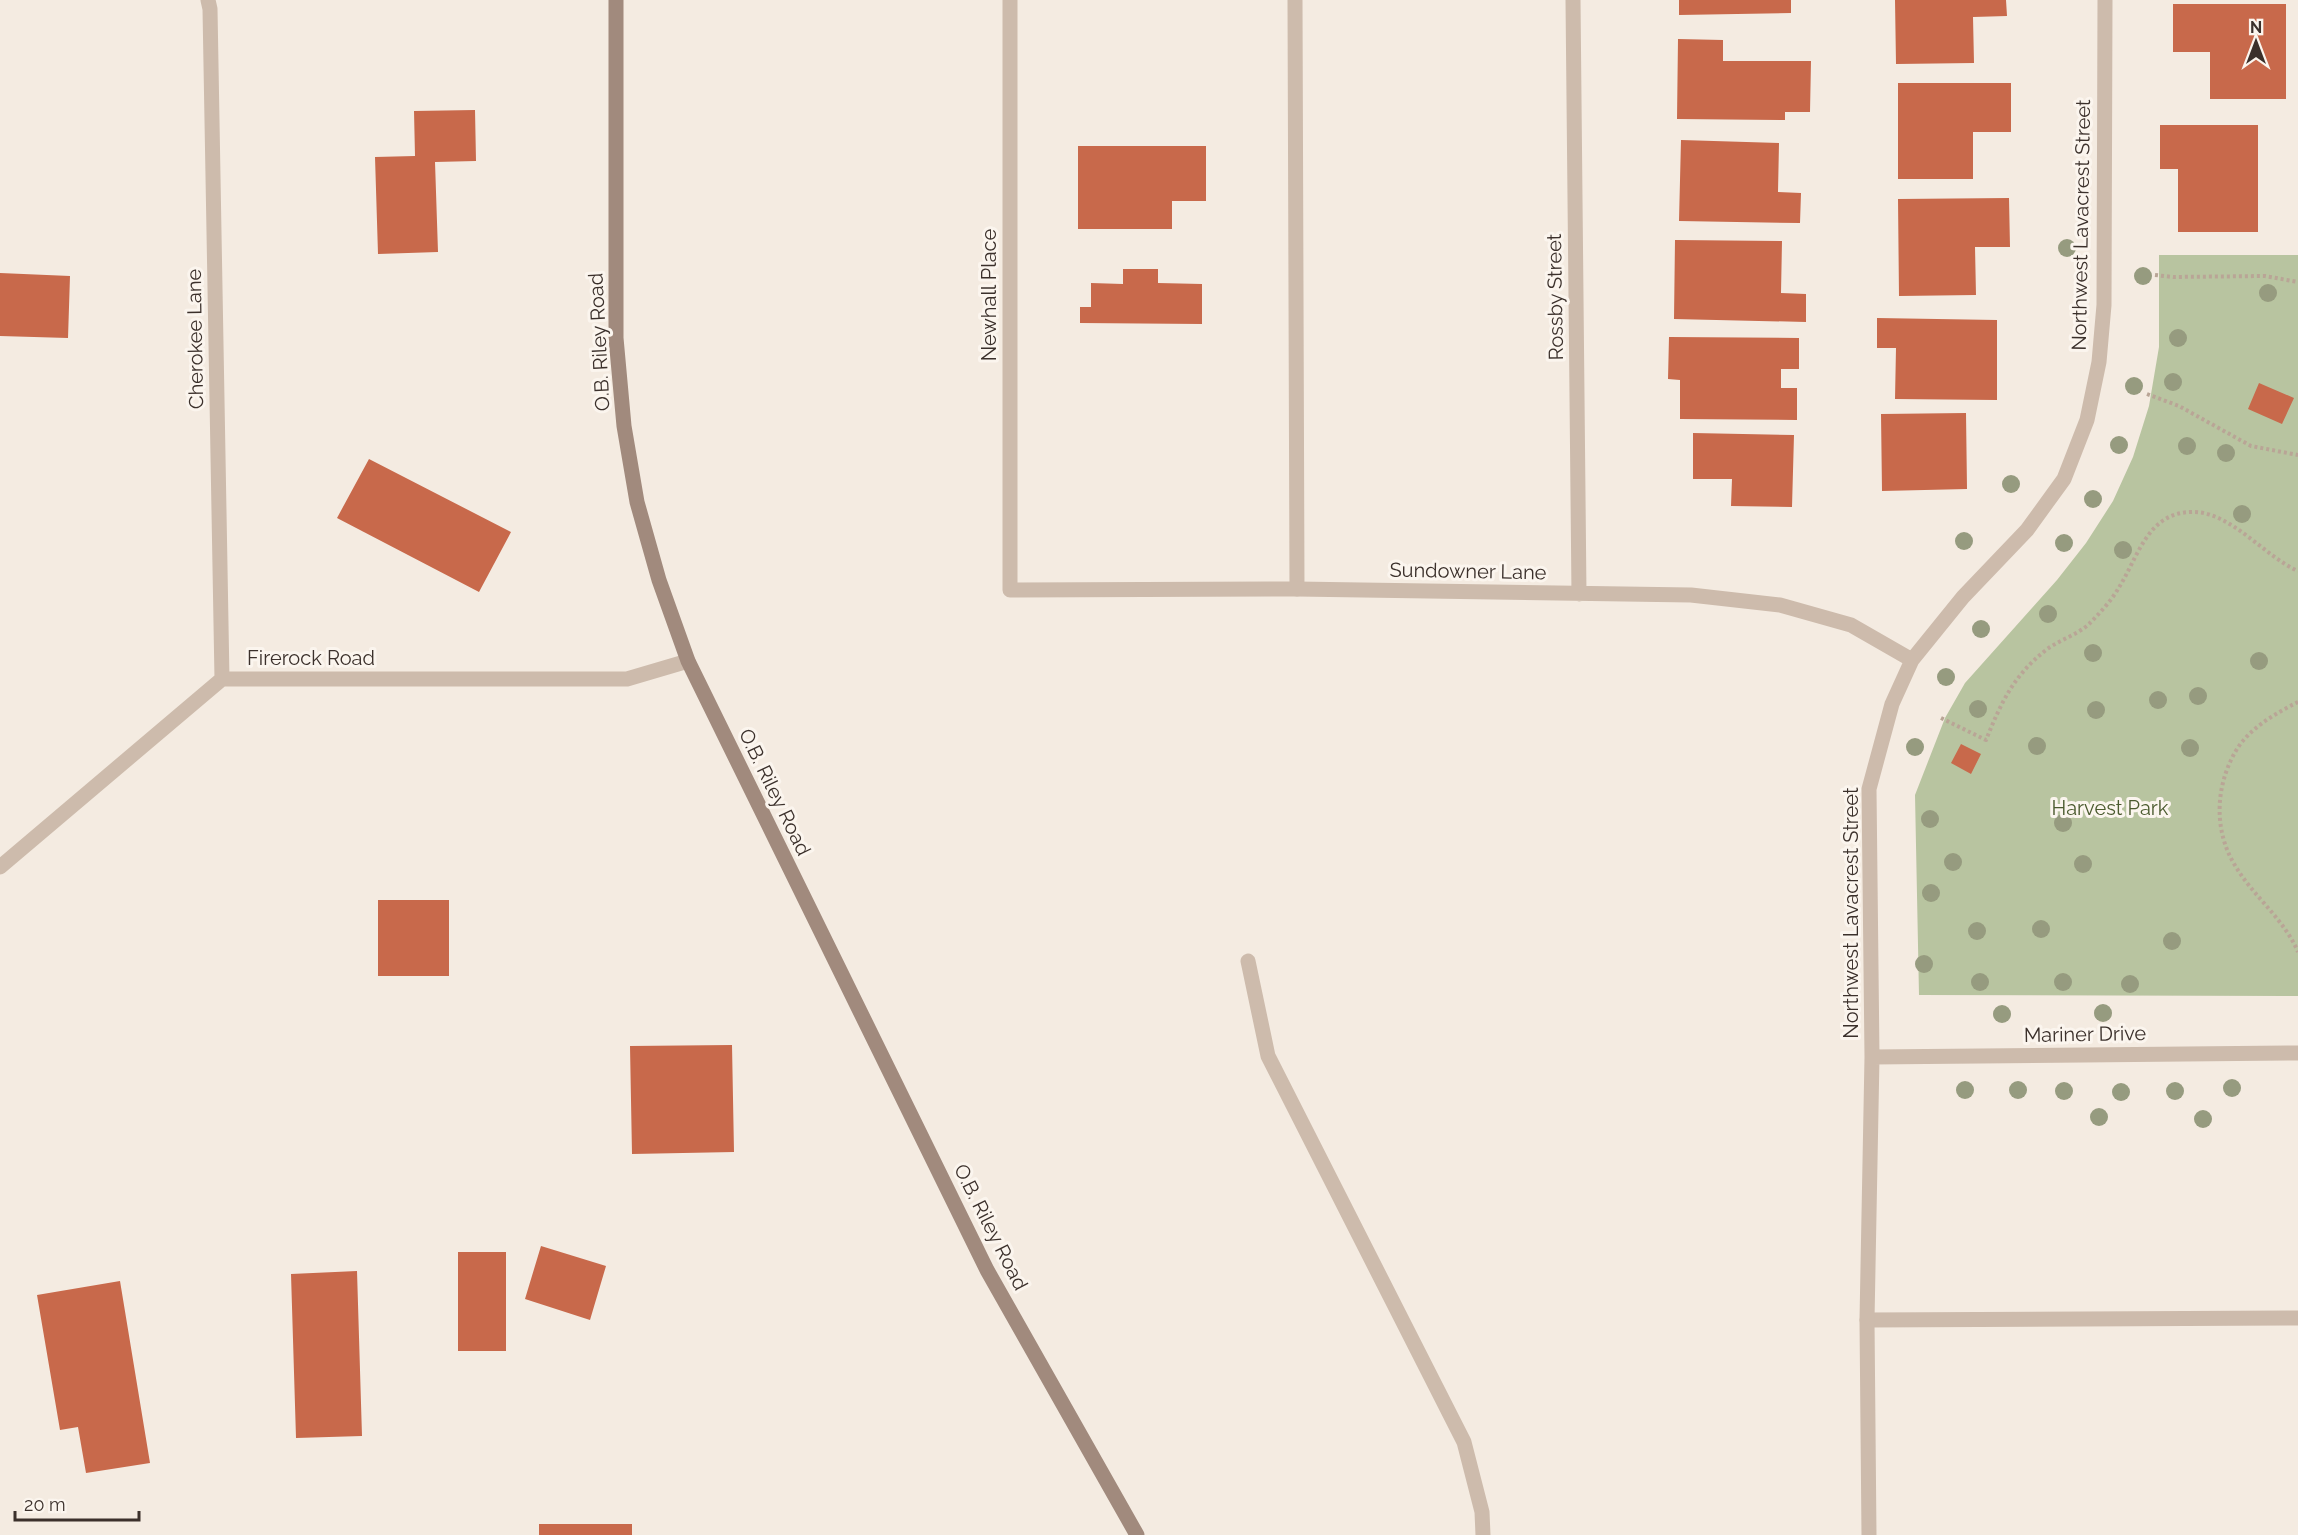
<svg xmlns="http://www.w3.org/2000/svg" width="2298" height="1535" viewBox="0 0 2298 1535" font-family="Raleway,sans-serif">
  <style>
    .green { fill: #b8c4a0 }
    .building { fill: #c8694b }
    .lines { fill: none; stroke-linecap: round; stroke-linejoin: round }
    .path { stroke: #b9a596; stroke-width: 4; stroke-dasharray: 3 3; stroke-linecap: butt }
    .lane { stroke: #cdbbac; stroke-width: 15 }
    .street { stroke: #cdbbac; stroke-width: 15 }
    .secondary { stroke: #a18a7d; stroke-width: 15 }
    .tree { fill: #969b7f }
    .labels { text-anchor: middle; stroke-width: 6; stroke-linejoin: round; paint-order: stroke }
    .street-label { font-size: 20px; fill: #3b302b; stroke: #fbf5ee }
    .park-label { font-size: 20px; fill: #4a5a2e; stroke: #fbf5ee }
  </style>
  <rect width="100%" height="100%" fill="#f4ebe1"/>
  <path class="green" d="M 2159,255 L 2298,255 L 2298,996 L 1919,995 L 1915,795 L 1945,718 L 1965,683 L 2057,580 L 2086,543 L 2113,501 L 2133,457 L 2149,406 L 2159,347 Z"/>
  <path class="building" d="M 1679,0 L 1791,0 L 1791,13 L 1679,15 Z
    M 1895,0 L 2006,0 L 2007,16 L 1973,17 L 1974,63 L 1896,64 Z
    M 2173,4 L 2286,4 L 2286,99 L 2210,99 L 2210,52 L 2173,52 Z
    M 1678,39 L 1723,40 L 1723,61 L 1811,61 L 1810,112 L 1785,112 L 1785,120 L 1677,119 Z
    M 1898,83 L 2011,83 L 2011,132 L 1973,132 L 1973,179 L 1898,179 Z
    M 475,110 L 476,161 L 435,162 L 438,252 L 378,254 L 375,157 L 415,156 L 414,111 Z
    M 2160,125 L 2258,125 L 2258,232 L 2178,232 L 2178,169 L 2160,169 Z
    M 1681,140 L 1779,143 L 1778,192 L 1801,193 L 1800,223 L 1679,221 Z
    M 1078,146 L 1206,146 L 1206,201 L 1172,201 L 1172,229 L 1078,229 Z
    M 2009,198 L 2010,247 L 1975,247 L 1976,295 L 1899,296 L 1898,199 Z
    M 1675,240 L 1782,241 L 1781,293 L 1806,294 L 1806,322 L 1674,319 Z
    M 1123,269 L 1158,269 L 1158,283 L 1202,284 L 1202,324 L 1080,323 L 1080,307 L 1091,307 L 1091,283 L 1123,284 Z
    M 0,273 L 70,276 L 68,338 L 0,336 Z
    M 1877,318 L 1997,320 L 1997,400 L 1895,399 L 1896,348 L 1877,348 Z
    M 1669,337 L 1799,338 L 1799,369 L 1781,369 L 1781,388 L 1797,388 L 1797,420 L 1680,419 L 1680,380 L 1668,379 Z
    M 2259,383 L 2294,398 L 2282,424 L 2248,409 Z
    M 1966,413 L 1967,489 L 1882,491 L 1881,414 Z
    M 1693,433 L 1794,435 L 1792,507 L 1731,506 L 1732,479 L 1693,479 Z
    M 369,459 L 511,532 L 479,592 L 337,518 Z
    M 1961,744 L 1981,754 L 1971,774 L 1951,763 Z
    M 378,900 L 449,900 L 449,976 L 378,976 Z
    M 732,1045 L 734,1152 L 632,1154 L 630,1046 Z
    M 541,1246 L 606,1266 L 590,1320 L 525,1299 Z
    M 458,1252 L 506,1252 L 506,1351 L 458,1351 Z
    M 357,1271 L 362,1436 L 296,1438 L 291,1274 Z
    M 120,1281 L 150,1463 L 86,1473 L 78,1427 L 60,1430 L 37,1295 Z
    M 539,1524 L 632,1524 L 632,1535 L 539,1535 Z"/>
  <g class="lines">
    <path class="path" d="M 2155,275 L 2173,277 L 2265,276 L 2298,282
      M 2147,394 L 2179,406 L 2251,446 L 2298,455
      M 2298,702 C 2276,713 2250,728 2237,749 C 2215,785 2213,831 2236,867 C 2254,897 2284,919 2298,952
      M 1941,718 L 1986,740 C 2001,703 2013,676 2046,650 C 2059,640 2077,635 2089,624 C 2099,614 2111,601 2118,589 C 2138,558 2147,512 2192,512 C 2230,511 2264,556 2298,571"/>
    <path class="lane" d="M 1295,0 L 1297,589
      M 1867,1320 L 2298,1318"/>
    <path class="street" d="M 208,0 L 210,9 L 222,679
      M 1010,0 L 1010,590 L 1297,589 L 1691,595 L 1780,605 L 1851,625 L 1912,660
      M 1573,0 L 1579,594
      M 0,867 L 222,679 L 627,679 L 688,661
      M 1248,961 L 1268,1056 L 1464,1442 L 1482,1512 L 1483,1535
      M 1872,1057 L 2298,1053
      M 1869,1535 L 1867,1320 L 1872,1057 L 1869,789 L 1892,704 L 1912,660 L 1963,597 L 2027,530 L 2064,479 L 2087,420 L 2099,362 L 2104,305 L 2105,0"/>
    <path class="secondary" d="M 616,0 L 616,338 L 624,426 L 637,502 L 659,580 L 688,661 L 987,1270 L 1137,1535"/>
  </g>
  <g class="tree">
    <circle cx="2067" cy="248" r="9"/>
    <circle cx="2143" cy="276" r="9"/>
    <circle cx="2268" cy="293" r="9"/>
    <circle cx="2178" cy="338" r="9"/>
    <circle cx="2173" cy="382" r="9"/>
    <circle cx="2134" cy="386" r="9"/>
    <circle cx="2119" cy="445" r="9"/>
    <circle cx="2187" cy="446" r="9"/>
    <circle cx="2226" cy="453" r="9"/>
    <circle cx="2011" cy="484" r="9"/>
    <circle cx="2093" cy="499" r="9"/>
    <circle cx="2242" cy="514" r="9"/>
    <circle cx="1964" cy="541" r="9"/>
    <circle cx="2064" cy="543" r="9"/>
    <circle cx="2123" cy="550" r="9"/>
    <circle cx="2048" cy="614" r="9"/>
    <circle cx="1981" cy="629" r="9"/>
    <circle cx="2093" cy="653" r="9"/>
    <circle cx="2259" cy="661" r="9"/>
    <circle cx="1946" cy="677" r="9"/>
    <circle cx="2198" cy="696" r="9"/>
    <circle cx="2158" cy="700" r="9"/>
    <circle cx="1978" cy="709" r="9"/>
    <circle cx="2096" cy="710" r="9"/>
    <circle cx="2037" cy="746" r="9"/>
    <circle cx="1915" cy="747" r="9"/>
    <circle cx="2190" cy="748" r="9"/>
    <circle cx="1930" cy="819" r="9"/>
    <circle cx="2063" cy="823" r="9"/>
    <circle cx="1953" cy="862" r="9"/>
    <circle cx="2083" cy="864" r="9"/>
    <circle cx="1931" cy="893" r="9"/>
    <circle cx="2041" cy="929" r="9"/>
    <circle cx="1977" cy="931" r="9"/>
    <circle cx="2172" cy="941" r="9"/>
    <circle cx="1924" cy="964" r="9"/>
    <circle cx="1980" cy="982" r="9"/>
    <circle cx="2063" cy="982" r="9"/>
    <circle cx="2130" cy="984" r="9"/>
    <circle cx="2103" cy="1013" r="9"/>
    <circle cx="2002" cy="1014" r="9"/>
    <circle cx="2232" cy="1088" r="9"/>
    <circle cx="1965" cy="1090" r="9"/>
    <circle cx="2018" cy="1090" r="9"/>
    <circle cx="2064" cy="1091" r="9"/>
    <circle cx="2175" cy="1091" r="9"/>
    <circle cx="2121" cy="1092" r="9"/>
    <circle cx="2099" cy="1117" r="9"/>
    <circle cx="2203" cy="1119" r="9"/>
  </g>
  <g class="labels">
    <g class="street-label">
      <text transform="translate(2081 225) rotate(-89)" y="7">Northwest Lavacrest Street</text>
      <text transform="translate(989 295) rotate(-90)" y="7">Newhall Place</text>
      <text transform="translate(1555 297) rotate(-91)" y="7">Rossby Street</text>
      <text transform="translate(195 339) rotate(-91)" y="7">Cherokee Lane</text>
      <text transform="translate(599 342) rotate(-93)" y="7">O.B. Riley Road</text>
      <text transform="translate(1468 571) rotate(1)" y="7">Sundowner Lane</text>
      <text x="311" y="665">Firerock Road</text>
      <text transform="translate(775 792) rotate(64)" y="7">O.B. Riley Road</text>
      <text transform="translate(1851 913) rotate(-90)" y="7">Northwest Lavacrest Street</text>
      <text transform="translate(2085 1034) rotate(-1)" y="7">Mariner Drive</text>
      <text transform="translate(991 1227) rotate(63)" y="7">O.B. Riley Road</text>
    </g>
    <g class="park-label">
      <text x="2110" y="815">Harvest Park</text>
    </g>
  </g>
  <g transform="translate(2256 42)" stroke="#fbf5ee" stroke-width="4.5" paint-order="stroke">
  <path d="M0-4.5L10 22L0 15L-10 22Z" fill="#3b302b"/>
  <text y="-9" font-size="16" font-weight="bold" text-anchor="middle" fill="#3b302b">N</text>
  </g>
  <path d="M15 1511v9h124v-9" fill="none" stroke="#3b302b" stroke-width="3"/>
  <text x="24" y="1511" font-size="18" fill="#3b302b" stroke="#fbf5ee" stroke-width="4.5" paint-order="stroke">20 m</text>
</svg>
